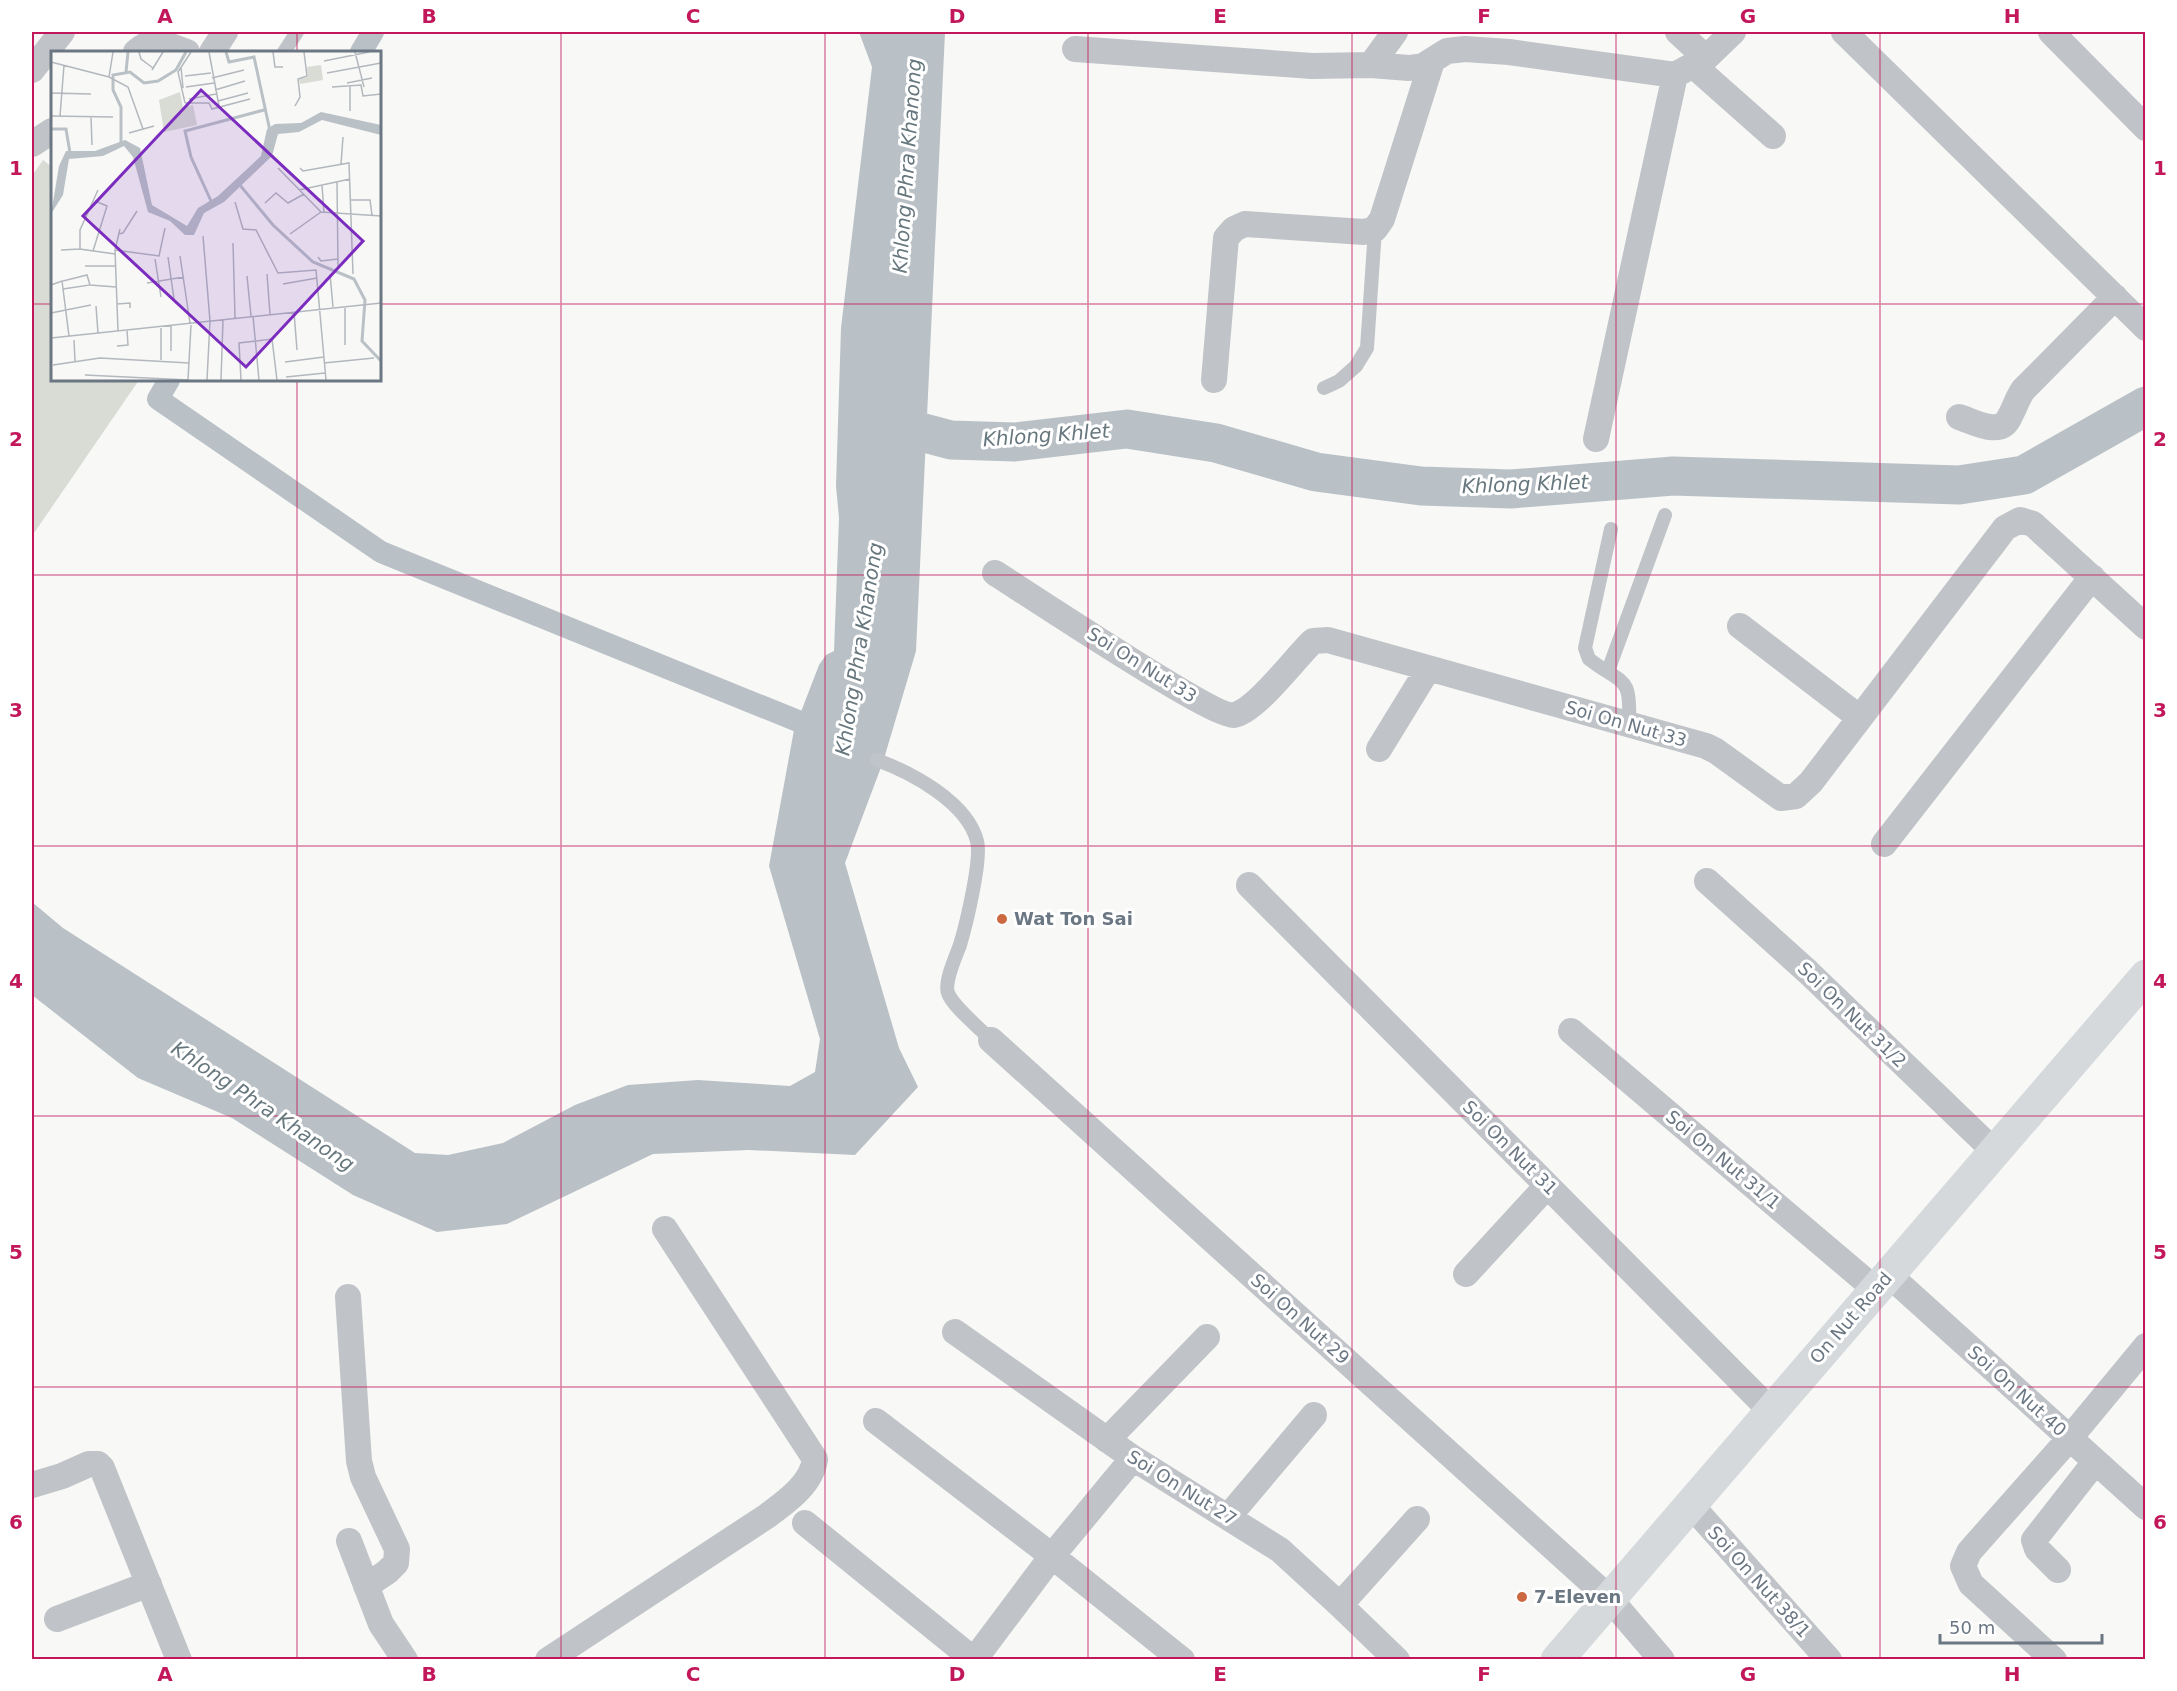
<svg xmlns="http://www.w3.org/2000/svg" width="2177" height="1691" viewBox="0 0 2177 1691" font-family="'DejaVu Sans',sans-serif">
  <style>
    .green { fill: #d8dcd5 }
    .water { fill: #b9c1c6 }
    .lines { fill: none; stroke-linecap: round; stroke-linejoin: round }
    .canal { stroke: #b9c1c6; stroke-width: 22 }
    .river { stroke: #b9c1c6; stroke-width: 39 }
    .lane { stroke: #c0c3c7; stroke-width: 14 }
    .street { stroke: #c0c3c7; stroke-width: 26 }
    .primary { stroke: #d5d9dc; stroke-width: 33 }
    .grid { fill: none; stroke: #c2185b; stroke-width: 1.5; stroke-opacity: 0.55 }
    .poi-dot { fill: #cd6941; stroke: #fff; stroke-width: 2 }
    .labels { text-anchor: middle; stroke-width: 6; stroke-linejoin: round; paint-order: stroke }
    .street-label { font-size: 18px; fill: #6b7783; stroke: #fff }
    .poi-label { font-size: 18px; font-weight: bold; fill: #6b7783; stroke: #fff; text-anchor: start }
    .water-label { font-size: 20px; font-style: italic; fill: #67777e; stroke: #fff }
    .inset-river { fill: none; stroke: #b9c1c6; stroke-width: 3 }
    .inset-road { fill: none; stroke: #b3b8be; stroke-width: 1.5 }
    .view { fill: #7b2cbf; fill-opacity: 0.15; stroke: #7b2cbf; stroke-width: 3 }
    .inset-edge { fill: none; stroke: #6b7783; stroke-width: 3 }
    .neatline { fill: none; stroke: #c2185b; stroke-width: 2 }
    .grid-label { font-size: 20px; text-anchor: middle; font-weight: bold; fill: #c2185b }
  </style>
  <rect width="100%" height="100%" fill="#f8f8f6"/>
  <path class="green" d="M 43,160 L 52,167 L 52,380 L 139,380 L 32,536 L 32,176 Z"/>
  <path class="water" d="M 859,32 L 945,32 L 916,651 L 883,762 L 845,863 L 899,1048 L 918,1087 L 855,1155 L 749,1150 L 653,1154 L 507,1224 L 437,1232 L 353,1195 L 232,1118 L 138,1078 L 32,995 L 32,902 L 63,928 L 415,1153 L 448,1155 L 503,1143 L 575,1105 L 628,1085 L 698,1080 L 790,1086 L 815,1072 L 820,1039 L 769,866 L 794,730 L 819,665 L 826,655 L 834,651 L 839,518 L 836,486 L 841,328 L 872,67 Z"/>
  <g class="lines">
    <path class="canal" d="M 361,52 L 373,32
      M 169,380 L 158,399 L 381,552 L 825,732"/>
    <path class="river" d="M 894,425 L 951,440 L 1015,442 L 1127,429 L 1216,443 L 1316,472 L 1421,486 L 1511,489 L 1673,476 L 1959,485 L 2024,475 L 2146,406"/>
    <path class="lane" d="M 284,52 L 297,32
      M 1324,388 L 1339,381 L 1356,366 L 1367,348 L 1375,229
      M 1611,529 L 1585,648 L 1589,659 C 1624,686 1631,674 1629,724
      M 1608,671 L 1665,515
      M 877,760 C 912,773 967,802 977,841 C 982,859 966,925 960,945 C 956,956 944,982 948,993 C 953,1007 980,1028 991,1040"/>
    <path class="street" d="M 1678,32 L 1706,58
      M 1844,32 L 2146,328
      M 2051,32 L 2146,128
      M 1075,49 L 1312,66 L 1371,65 L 1409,68 L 1423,66 L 1447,51 L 1465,49 L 1509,52 L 1675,75 L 1706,58 L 1733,32
      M 136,52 C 154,35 166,45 187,52
      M 212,52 L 225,32
      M 1371,65 L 1395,32
      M 1694,66 L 1773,136
      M 32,70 L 62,32
      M 32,144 L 52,131
      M 1214,380 L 1226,238 L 1234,229 L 1245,224 L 1364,232 L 1375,229 L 1382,219 L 1432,61
      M 1959,417 C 1975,422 2001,438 2010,416 C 2015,407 2017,399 2023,390 L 2115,297
      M 1596,439 L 1675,75
      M 995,573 C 1025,592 1214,718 1234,715 C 1256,711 1294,659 1313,641 L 1328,640 L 1706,746 L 1716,751 L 1781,798 L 1796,796 L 1811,782 L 2005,528 L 2020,520 L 2033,524 L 2146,627
      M 1740,626 L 1860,718
      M 1379,749 L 1428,669
      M 1884,844 L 2092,577
      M 1707,881 L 1808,972 L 1994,1151
      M 1249,885 L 1771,1411
      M 1571,1031 L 1875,1289
      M 991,1040 L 1609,1598 L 1662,1660
      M 1466,1274 L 1547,1186
      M 1888,1274 L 2146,1507
      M 348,1297 L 359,1461 L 363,1477 L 397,1549 L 396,1563 L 387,1572 L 366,1586
      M 955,1332 L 1133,1458 L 1280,1550 L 1340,1605 L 1397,1660
      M 876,1421 L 1052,1556 L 1182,1660
      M 1107,1440 L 1207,1337
      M 32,1485 L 62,1476 L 89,1464 L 98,1464 L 102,1468 L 179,1660
      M 1690,1504 L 1829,1660
      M 1228,1517 L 1314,1415
      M 805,1523 L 974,1660 L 1052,1556 L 1133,1458
      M 349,1541 L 381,1624 L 405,1660
      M 2058,1570 L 2037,1549 L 2034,1540 L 2095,1462
      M 1340,1605 L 1417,1519
      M 57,1619 L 149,1584
      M 548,1660 L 767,1516 C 786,1502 812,1484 815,1459 L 665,1229
      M 2054,1660 L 1971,1584 L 1963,1566 L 1969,1552 L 2069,1439 L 2146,1346"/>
    <path class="primary" d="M 1557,1660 L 2146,976"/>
  </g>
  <path class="grid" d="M 297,32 L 297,52M 561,32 L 561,1660M 825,32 L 825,1660M 1088,32 L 1088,1660M 1352,32 L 1352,1660M 1616,32 L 1616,1660M 1880,32 L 1880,1660M 32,304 L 52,304M 380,304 L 2146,304M 297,380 L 297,1660M 32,575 L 2146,575M 32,846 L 2146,846M 32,1116 L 2146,1116M 32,1387 L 2146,1387"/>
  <g class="poi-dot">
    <circle cx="1002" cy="919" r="6"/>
    <circle cx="1522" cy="1597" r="6"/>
  </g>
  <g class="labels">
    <g class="street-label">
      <text transform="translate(1142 665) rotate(32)" y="6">Soi On Nut 33</text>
      <text transform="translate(1626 724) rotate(16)" y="6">Soi On Nut 33</text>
      <text transform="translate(1852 1015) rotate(44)" y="6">Soi On Nut 31/2</text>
      <text transform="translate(1510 1148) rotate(45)" y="6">Soi On Nut 31</text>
      <text transform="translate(1723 1160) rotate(40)" y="6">Soi On Nut 31/1</text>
      <text transform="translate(1851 1318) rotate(-49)" y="6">On Nut Road</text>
      <text transform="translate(1300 1319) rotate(42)" y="6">Soi On Nut 29</text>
      <text transform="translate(2017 1391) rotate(42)" y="6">Soi On Nut 40</text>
      <text transform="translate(1182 1488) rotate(32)" y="6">Soi On Nut 27</text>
      <text transform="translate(1759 1582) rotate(48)" y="6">Soi On Nut 38/1</text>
    </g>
    <g class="poi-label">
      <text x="1014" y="925">Wat Ton Sai</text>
      <text x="1534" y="1603">7-Eleven</text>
    </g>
    <g class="water-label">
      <text transform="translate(907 166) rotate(-86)" y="7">Khlong Phra Khanong</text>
      <text transform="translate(1046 435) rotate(-4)" y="7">Khlong Khlet</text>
      <text transform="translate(1525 484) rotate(-2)" y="7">Khlong Khlet</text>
      <text transform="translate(859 649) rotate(-81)" y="7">Khlong Phra Khanong</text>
      <text transform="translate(263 1106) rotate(34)" y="7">Khlong Phra Khanong</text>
    </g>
  </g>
  <g transform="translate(51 51)">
    <rect width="330" height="330" fill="#f8f8f6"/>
    <path d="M 270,14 L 272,29 L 249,33 L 248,28 L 257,26 L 256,16 ZM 129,41 L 132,56 L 142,54 L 146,74 L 113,81 L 108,49 Z" fill="#d8dcd5"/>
    <path d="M 270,61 L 330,74 L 330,84 L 271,69 L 248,81 L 227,83 L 221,105 L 173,151 L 153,162 L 143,184 L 134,184 L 119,170 L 97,161 L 82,106 L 73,95 L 52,105 L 18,108 L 12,144 L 0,163 L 8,115 L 15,100 L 44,100 L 74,89 L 89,97 L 101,154 L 136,175 L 147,157 L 167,145 L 210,105 L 216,78 L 224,73 L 250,72 Z" fill="#b9c1c6"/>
    <path class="inset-river" d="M 175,1 L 178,11 L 203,6 L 219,80M 75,21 L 77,1M 0,78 L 15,78 L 19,102M 70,92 L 70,56 L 62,39 L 62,24 L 79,21 L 93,32 L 107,30 L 125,19 L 135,1M 188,133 L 222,174 L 262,211 L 303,228 L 314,249 L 311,290 L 330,310M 160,150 L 140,106 L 134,80 L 213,59"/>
    <path class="inset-road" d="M 88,1 L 90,8 L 102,17M 158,1 L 168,55M 222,1 L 224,16 L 232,16M 304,1 L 313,36M 273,10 L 318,1M 0,11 L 58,26 L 77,36 L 92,78M 130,16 L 132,37M 101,19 L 112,1M 276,22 L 330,12M 134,25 L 160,22M 58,26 L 62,1M 161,27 L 193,19M 296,32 L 321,27M 135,36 L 163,32M 281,36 L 310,34 L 312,45 L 330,43M 164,39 L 194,30M 0,42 L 40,43M 138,48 L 165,43M 167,50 L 197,42M 134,52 L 158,52 L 161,58 L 199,48M 134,52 L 127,21 L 140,1M 244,55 L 249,46 L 247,28 L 256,25 L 253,1M 299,60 L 299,34M 0,65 L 62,66M 9,65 L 13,14M 40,66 L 41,94M 78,82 L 103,75M 290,113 L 292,86M 227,117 L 270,161 L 330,165M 249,117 L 252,120 L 298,112 L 302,223M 286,131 L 287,215M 271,134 L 273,162M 47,139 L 29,179 L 29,198 L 64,203M 248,139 L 299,128M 300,149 L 319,149 L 321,164M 184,151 L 192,178 L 205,179 L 227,222 L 265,219 L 275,329M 214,152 L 225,142 L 237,152 L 253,143M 67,183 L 72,182 L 86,160M 239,183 L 270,161M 152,185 L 159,270 L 156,329M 182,192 L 184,267M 10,199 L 29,198M 64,199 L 108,205 L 114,177M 42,200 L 56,155 L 44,150M 129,205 L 139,272M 117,206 L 123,248M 267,206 L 270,210 L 287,208M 104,208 L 110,246M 34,215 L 64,215M 216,223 L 219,263M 279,223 L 282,256M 196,225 L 200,265M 96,232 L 133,226M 232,233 L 266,227M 0,234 L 11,230 L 18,285M 39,234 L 65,236M 12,238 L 39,234 L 36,224 L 12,230M 66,253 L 79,252 L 79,257M 45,255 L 47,282M 294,255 L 294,294M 243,261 L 246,299M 0,262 L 40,254M 202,265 L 208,329M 120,274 L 120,300M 67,280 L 64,199 L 69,178M 0,287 L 330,252M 23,289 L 24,310M 66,295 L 77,294 L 76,279M 110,309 L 110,275M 234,311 L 273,306M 273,312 L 323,307M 2,314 L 49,307 L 138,312M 34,324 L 137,329M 235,326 L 274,322M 137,329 L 140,274M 170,329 L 172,269M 190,329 L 188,292 L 221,288 L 226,329"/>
    <path class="view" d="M 150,39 L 312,190 L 195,316 L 32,165 Z"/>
    <rect width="330" height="330" class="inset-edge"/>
  </g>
  <rect width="2177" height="1691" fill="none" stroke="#ffffff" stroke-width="66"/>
  <path d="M1940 1634v9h162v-9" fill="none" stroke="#6b7783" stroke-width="3"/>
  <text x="1949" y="1634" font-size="18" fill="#6b7783" stroke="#ffffff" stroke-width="4.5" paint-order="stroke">50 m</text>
  <rect x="33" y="33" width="2111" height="1625" class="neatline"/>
  <g class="grid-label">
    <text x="165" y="23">A</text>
    <text x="429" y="23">B</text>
    <text x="693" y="23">C</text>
    <text x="957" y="23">D</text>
    <text x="1220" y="23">E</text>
    <text x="1484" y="23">F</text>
    <text x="1748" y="23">G</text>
    <text x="2012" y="23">H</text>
    <text x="16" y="175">1</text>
    <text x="2160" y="175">1</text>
    <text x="16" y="446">2</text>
    <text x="2160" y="446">2</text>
    <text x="16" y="717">3</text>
    <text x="2160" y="717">3</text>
    <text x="16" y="988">4</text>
    <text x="2160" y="988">4</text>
    <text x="16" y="1259">5</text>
    <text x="2160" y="1259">5</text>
    <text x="16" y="1529">6</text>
    <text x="2160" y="1529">6</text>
    <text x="165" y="1681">A</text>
    <text x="429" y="1681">B</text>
    <text x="693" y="1681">C</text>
    <text x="957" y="1681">D</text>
    <text x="1220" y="1681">E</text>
    <text x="1484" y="1681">F</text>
    <text x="1748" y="1681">G</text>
    <text x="2012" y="1681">H</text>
  </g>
</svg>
